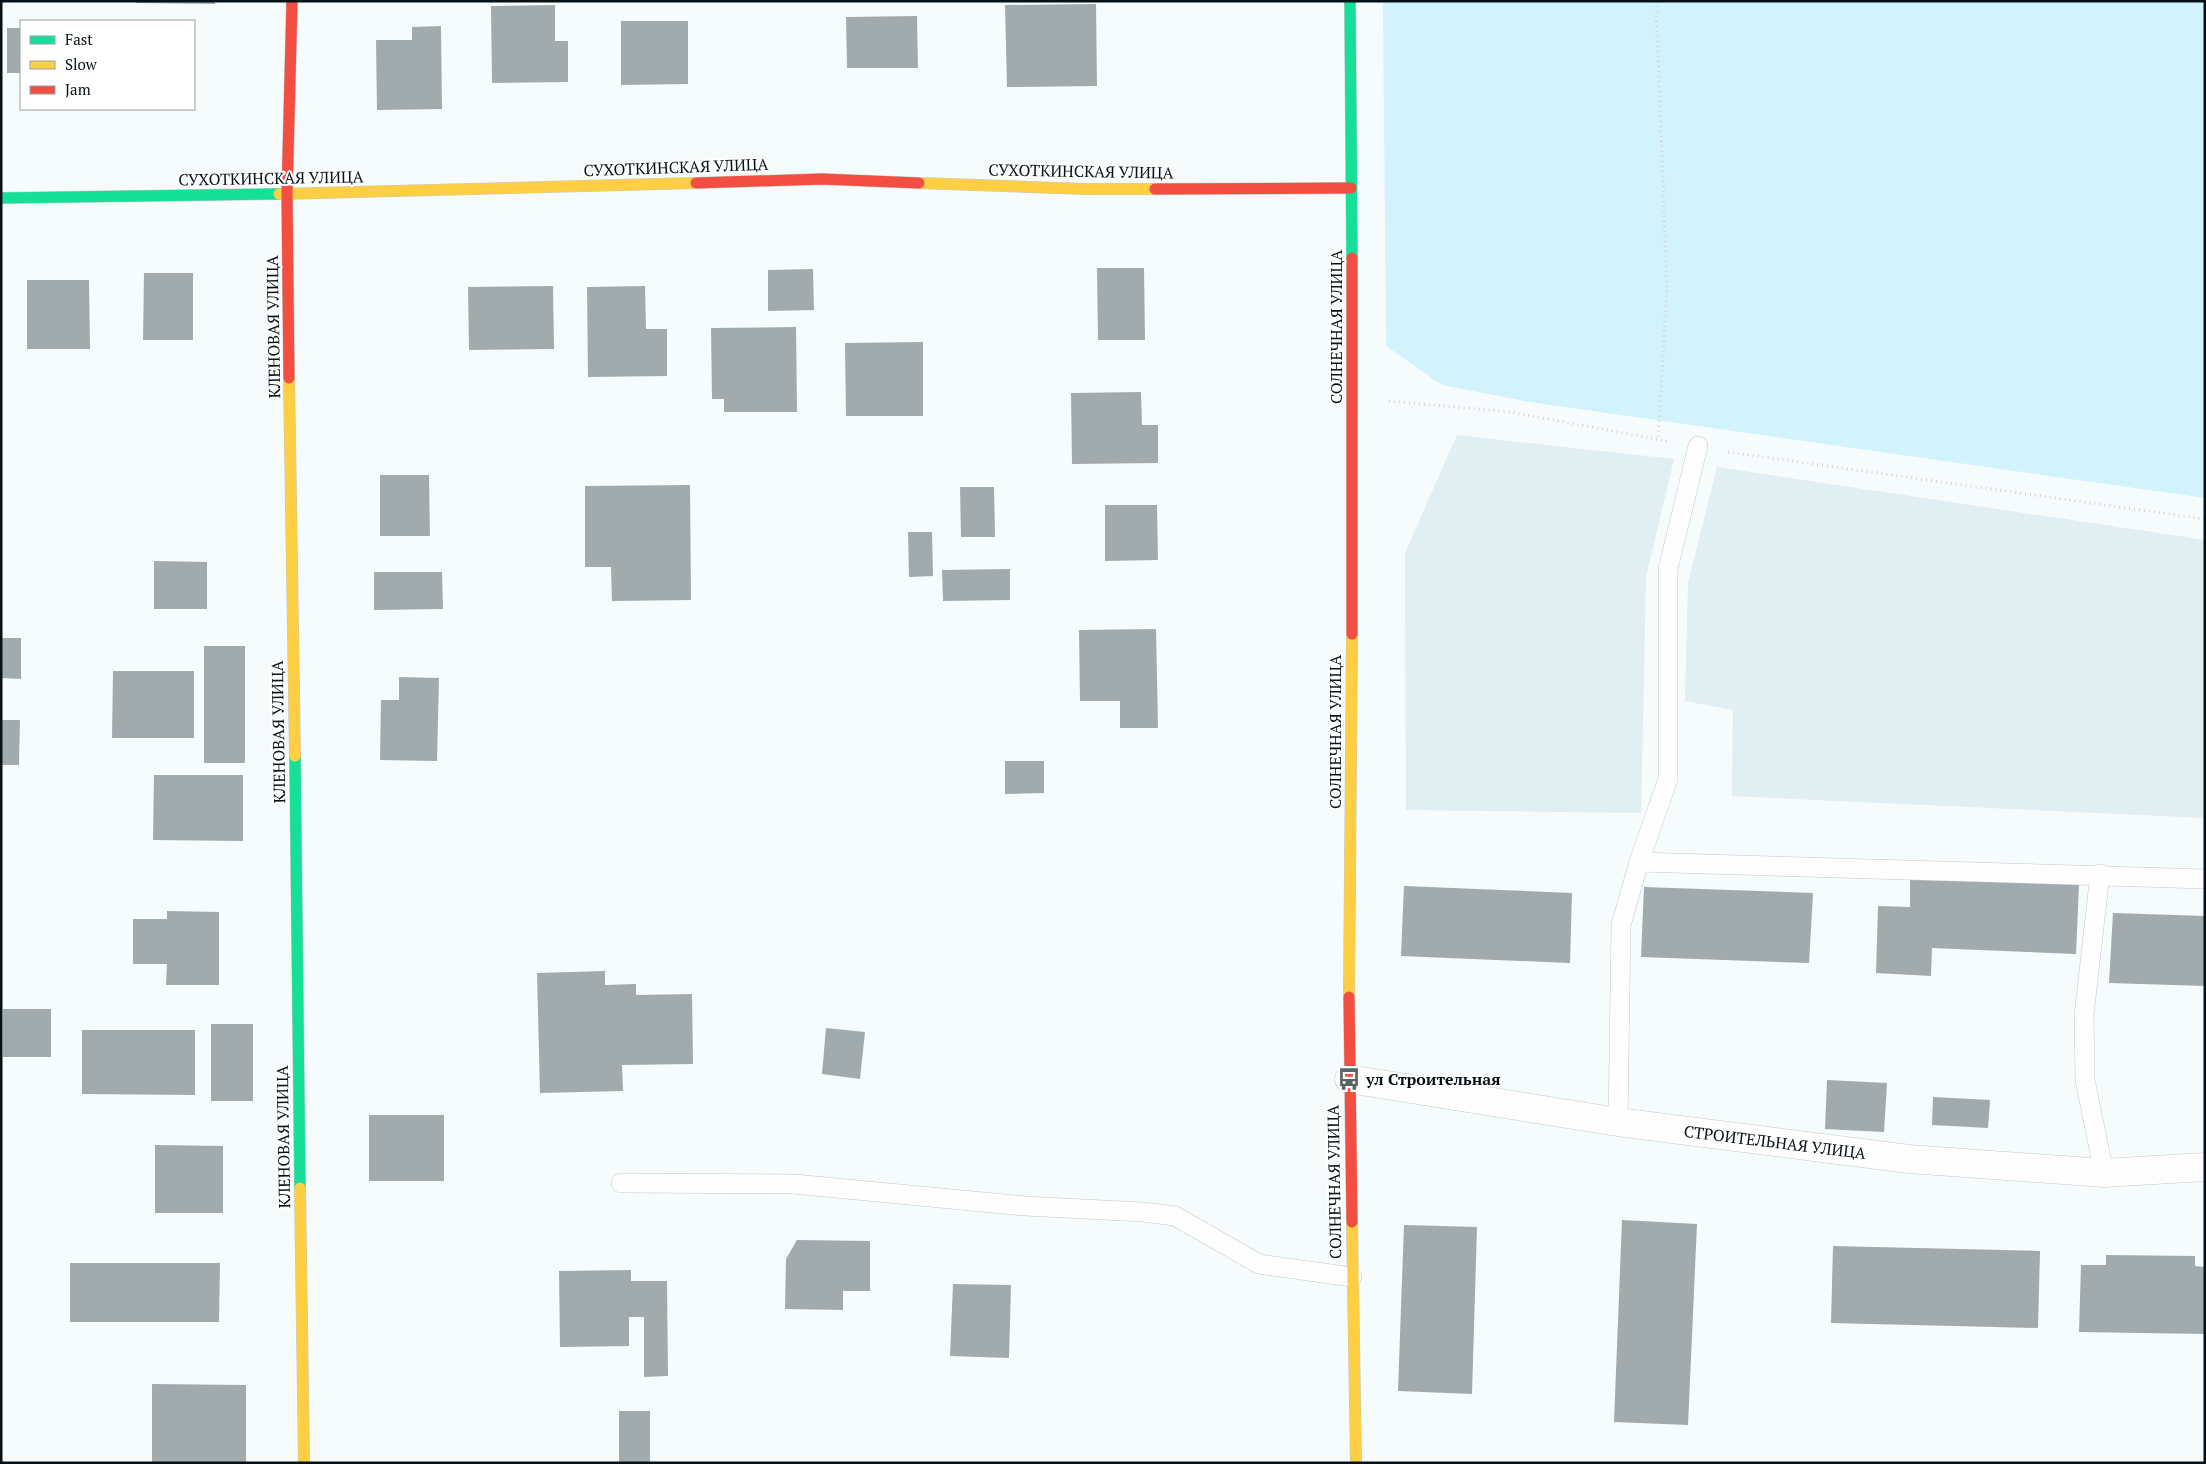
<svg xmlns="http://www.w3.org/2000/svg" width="2206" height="1464" viewBox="0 0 2206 1464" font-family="'PT Serif',serif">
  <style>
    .built { fill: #e1eef2 }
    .green { fill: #d2f2fd }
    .building { fill: #a1aaad }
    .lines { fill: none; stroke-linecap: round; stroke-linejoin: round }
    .lane-casing { stroke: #c0cacd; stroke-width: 20 }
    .street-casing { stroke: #c0cacd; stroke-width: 29 }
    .fast-casing { stroke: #c0cacd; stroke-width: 12 }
    .slow-casing { stroke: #c0cacd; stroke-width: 12 }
    .jam-casing { stroke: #c0cacd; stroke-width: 12 }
    .path { stroke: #d2d4d5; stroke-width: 3; stroke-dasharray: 1 4; stroke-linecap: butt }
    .lane { stroke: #fefeff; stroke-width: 19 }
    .street { stroke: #fefeff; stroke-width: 28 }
    .fast { stroke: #16e098; stroke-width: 11 }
    .slow { stroke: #ffcf43; stroke-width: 11 }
    .jam { stroke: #f24e42; stroke-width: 11 }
    .labels { text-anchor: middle; stroke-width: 4; stroke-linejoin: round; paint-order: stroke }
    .street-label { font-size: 16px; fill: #041217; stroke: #fff }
    .poi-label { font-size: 16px; font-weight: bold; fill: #041217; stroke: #fff; text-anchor: start }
  </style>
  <rect width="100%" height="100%" fill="#f6fbfc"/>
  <path class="built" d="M 1457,435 L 1674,459 L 1646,577 L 1641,813 L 1406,810 L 1405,553 Z
    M 1717,467 L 2205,540 L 2205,818 L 1732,796 L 1733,710 L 1685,701 L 1688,583 Z"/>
  <path class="green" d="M 1383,1 L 2205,1 L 2205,498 L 1530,402 L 1442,385 L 1386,346 Z"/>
  <path class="building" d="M 136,1 L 215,1 L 215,4 L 136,3 Z
    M 1096,4 L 1097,86 L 1007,87 L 1005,5 Z
    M 555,5 L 555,41 L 568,41 L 568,82 L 492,83 L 491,6 Z
    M 917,16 L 918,68 L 847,68 L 846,17 Z
    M 621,21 L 688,21 L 688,84 L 621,85 Z
    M 441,26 L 442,109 L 377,110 L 376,40 L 412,40 L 412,27 Z
    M 7,28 L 21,28 L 21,73 L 7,73 Z
    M 1097,268 L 1144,268 L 1145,340 L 1098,340 Z
    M 813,269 L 814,310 L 768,311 L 768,270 Z
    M 144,273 L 193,273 L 193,340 L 143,340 Z
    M 27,280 L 89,280 L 90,349 L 27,349 Z
    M 553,286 L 554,349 L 469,350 L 468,287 Z
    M 645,286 L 646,329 L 667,329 L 667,376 L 588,377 L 587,287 Z
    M 796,327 L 797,412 L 724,412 L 724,399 L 712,399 L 711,328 Z
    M 923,342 L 923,416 L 846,416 L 845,343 Z
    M 1141,392 L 1142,425 L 1158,425 L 1158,463 L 1072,464 L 1071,393 Z
    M 380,475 L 429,475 L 430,536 L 380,536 Z
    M 690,485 L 691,600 L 612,601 L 611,567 L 585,567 L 585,486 Z
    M 960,487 L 994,487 L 995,537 L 961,537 Z
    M 1105,505 L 1157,505 L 1158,560 L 1105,561 Z
    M 908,532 L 932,532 L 933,576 L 909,577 Z
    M 154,561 L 207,562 L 207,609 L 154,609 Z
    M 1010,569 L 1010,600 L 943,601 L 942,570 Z
    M 374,572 L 442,572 L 443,609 L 374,610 Z
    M 1156,629 L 1158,728 L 1120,728 L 1120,701 L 1080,701 L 1079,630 Z
    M 1,638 L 21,638 L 21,679 L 1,678 Z
    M 204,646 L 245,646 L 245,763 L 204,763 Z
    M 113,671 L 194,671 L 194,738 L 112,738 Z
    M 399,677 L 439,678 L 437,761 L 380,760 L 381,700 L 399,700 Z
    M 1,720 L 20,720 L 19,765 L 1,765 Z
    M 1005,761 L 1044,761 L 1044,793 L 1005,794 Z
    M 154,775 L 243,775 L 243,841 L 153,840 Z
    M 1910,878 L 2079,884 L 2076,954 L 1932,948 L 1931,976 L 1876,973 L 1878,906 L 1910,907 Z
    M 1404,886 L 1572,893 L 1570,963 L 1401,956 Z
    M 1644,887 L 1813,893 L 1809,963 L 1641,957 Z
    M 167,911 L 219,912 L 219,985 L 166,985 L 167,964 L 133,964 L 133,919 L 167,919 Z
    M 2113,913 L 2205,916 L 2205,986 L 2109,983 Z
    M 605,971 L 605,985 L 636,984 L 636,995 L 692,994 L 693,1064 L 622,1065 L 623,1091 L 540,1093 L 537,973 Z
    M 3,1009 L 51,1009 L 51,1057 L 3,1057 Z
    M 211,1024 L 253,1024 L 253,1101 L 211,1101 Z
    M 826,1028 L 865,1032 L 860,1079 L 822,1074 Z
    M 82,1030 L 195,1030 L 195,1095 L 82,1094 Z
    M 1827,1080 L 1887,1083 L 1884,1132 L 1825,1129 Z
    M 1933,1097 L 1990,1100 L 1988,1128 L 1932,1125 Z
    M 369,1115 L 444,1115 L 444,1181 L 369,1181 Z
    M 155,1145 L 223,1146 L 223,1213 L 155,1213 Z
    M 1622,1220 L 1697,1224 L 1688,1425 L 1614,1422 Z
    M 1404,1225 L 1477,1227 L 1472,1394 L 1398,1391 Z
    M 797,1240 L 870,1241 L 870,1291 L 843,1291 L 843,1310 L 785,1309 L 786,1259 Z
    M 1833,1246 L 2040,1251 L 2038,1328 L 1831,1323 Z
    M 2106,1255 L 2195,1256 L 2195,1266 L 2205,1267 L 2205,1334 L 2079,1332 L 2081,1265 L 2106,1265 Z
    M 70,1263 L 220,1263 L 219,1322 L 70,1322 Z
    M 631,1270 L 631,1281 L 667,1281 L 668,1376 L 644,1377 L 644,1317 L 629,1317 L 629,1346 L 560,1347 L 559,1271 Z
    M 953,1284 L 1011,1285 L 1009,1358 L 950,1356 Z
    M 152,1384 L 246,1385 L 246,1462 L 152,1462 Z
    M 619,1411 L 650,1411 L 650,1463 L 619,1463 Z"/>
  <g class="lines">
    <defs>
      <path id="lane" d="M 1639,862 L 2205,879
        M 2100,874 L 2084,1015 L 2085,1080 L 2104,1173
        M 1618,1122 L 1621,925 L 1639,862 L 1668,779 L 1668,569 L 1698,446
        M 621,1183 L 794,1184 L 1025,1206 L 1143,1212 L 1175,1216 L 1259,1264 L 1352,1277"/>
      <path id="street" d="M 1349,1079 L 1618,1122 L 1909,1159 L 2104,1173 L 2205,1167"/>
      <path id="fast" d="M 1350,1 L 1352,258
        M 1,198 L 279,194
        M 295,756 L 300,1188"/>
      <path id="slow" d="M 919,183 L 1085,189 L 1155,189
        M 279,194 L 696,183
        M 289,378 L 295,756
        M 1349,997 L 1352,634
        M 300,1188 L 304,1463
        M 1352,1222 L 1356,1463"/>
      <path id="jam" d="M 696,183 L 822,179 L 919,183
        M 1155,189 L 1351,188
        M 289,378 L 287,194 L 292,1
        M 1352,634 L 1352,258
        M 1349,997 L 1352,1222"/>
    </defs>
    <use href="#lane" class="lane-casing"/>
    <use href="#street" class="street-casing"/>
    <use href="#fast" class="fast-casing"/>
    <use href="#slow" class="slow-casing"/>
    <use href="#jam" class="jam-casing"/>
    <path class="path" d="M 1656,1 L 1667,287 L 1658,439
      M 1389,401 L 1510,412 L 1667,441
      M 1728,452 L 2205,519"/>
    <use href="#lane" class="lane"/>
    <use href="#street" class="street"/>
    <use href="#fast" class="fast"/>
    <use href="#slow" class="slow"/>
    <use href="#jam" class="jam"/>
  </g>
  <defs>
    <symbol id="bus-bare" viewBox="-9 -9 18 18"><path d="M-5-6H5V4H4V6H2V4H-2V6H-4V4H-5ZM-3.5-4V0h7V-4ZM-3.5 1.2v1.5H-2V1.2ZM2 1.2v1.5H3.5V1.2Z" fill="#596467" stroke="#fff" stroke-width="2.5" paint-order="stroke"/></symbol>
  </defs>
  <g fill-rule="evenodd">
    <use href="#bus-bare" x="1333" y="1063" width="32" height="32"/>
  </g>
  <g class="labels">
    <g class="street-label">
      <text transform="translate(676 167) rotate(-2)" y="6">СУХОТКИНСКАЯ УЛИЦА</text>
      <text transform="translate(1081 171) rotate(1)" y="6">СУХОТКИНСКАЯ УЛИЦА</text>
      <text transform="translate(271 178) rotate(-1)" y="6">СУХОТКИНСКАЯ УЛИЦА</text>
      <text transform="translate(273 327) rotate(-91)" y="6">КЛЕНОВАЯ УЛИЦА</text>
      <text transform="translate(1336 327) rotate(-90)" y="6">СОЛНЕЧНАЯ УЛИЦА</text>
      <text transform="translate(278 732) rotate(-91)" y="6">КЛЕНОВАЯ УЛИЦА</text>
      <text transform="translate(1335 732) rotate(-90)" y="6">СОЛНЕЧНАЯ УЛИЦА</text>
      <text transform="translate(283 1137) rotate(-91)" y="6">КЛЕНОВАЯ УЛИЦА</text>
      <text transform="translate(1775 1142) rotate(7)" y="6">СТРОИТЕЛЬНАЯ УЛИЦА</text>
      <text transform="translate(1334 1182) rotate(-91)" y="6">СОЛНЕЧНАЯ УЛИЦА</text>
    </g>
    <g class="poi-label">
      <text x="1366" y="1085">ул Строительная</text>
    </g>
  </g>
  <rect width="2206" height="1464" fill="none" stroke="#041217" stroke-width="5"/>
  <rect x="20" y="20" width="175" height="90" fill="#ffffff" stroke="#9ba0a2"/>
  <rect x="30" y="36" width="25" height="8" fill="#16e098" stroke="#9ba0a2"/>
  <text x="65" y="45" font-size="15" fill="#041217">Fast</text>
  <rect x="30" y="61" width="25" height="8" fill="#ffcf43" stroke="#9ba0a2"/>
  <text x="65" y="70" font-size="15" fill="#041217">Slow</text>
  <rect x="30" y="86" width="25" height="8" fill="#f24e42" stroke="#9ba0a2"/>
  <text x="65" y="95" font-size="15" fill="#041217">Jam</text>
</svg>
